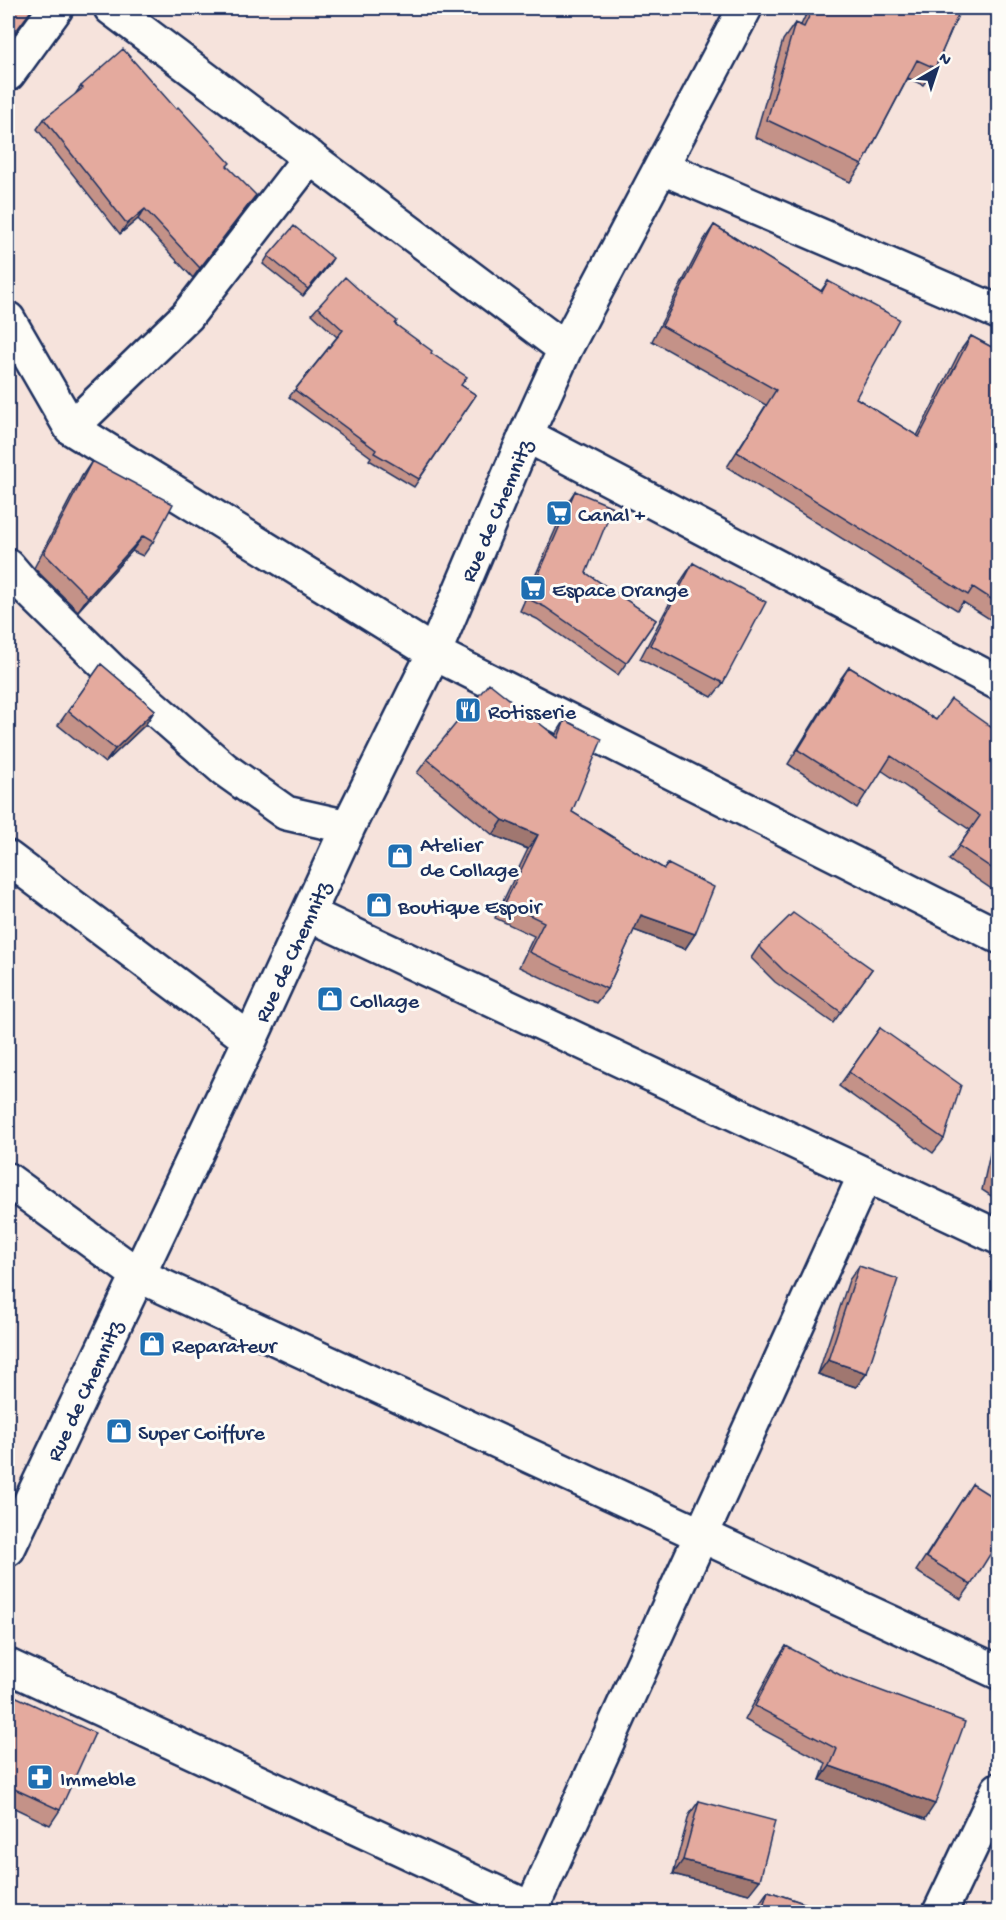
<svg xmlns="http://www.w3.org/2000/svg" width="1006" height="1920" viewBox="0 0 1006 1920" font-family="'Gochi Hand',sans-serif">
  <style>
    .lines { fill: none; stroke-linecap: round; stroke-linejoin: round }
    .minor-casing { stroke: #1b2f5e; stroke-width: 38 }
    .minor { stroke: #fdfcf7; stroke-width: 33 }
    .wall { fill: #c49288; stroke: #1b2f5e; stroke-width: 1.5 }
    .shaded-wall { fill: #a0776f; stroke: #1b2f5e; stroke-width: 1.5 }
    .building { fill: #e4aa9e; stroke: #1b2f5e; stroke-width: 1.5 }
    .labels { text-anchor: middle; stroke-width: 6; stroke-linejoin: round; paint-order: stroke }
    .street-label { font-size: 22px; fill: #1b2f5e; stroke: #fdfcf7 }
    .poi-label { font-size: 22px; fill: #1b2f5e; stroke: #fdfcf7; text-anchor: start }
  </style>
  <rect width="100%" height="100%" fill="#f6e3dc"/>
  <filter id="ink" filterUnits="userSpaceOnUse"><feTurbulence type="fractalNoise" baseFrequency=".0167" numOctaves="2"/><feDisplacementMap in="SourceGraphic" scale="12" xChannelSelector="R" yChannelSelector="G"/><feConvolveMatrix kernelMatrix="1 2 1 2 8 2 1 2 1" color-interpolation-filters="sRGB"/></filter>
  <g filter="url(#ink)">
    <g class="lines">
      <defs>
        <path id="minor" d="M 111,8 L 565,349
          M 8,74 L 56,8
          M 661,167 L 998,312
          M 8,319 L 71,428 L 434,653 L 998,936
          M 71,428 L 187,316 L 310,157
          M 526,435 L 998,683
          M 8,566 L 26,587 L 112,671 L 224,769 L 286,813 L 348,827
          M 8,858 L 250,1040
          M 309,914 L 998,1237
          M 8,1180 L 138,1275 L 998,1672
          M 8,1549 L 250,1040 L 348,827 L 434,653 L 526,435 L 565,349 L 745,8
          M 8,1666 L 538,1912
          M 530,1912 L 865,1175
          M 940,1912 L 998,1790"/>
      </defs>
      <use href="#minor" class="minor-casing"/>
      <use href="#minor" class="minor"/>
    </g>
    <path class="wall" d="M 809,8 L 965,8 L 962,11 L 960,10 L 935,68 L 923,85 L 908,78 L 862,165 L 850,182 L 755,137 L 783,40 L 795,23 L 801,25 Z
      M 81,86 L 227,167 L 249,206 L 193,278 L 138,219 L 120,234 L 37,129 L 44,119 L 74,96 Z
      M 714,225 L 821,291 L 828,281 L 856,398 L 917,436 L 960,351 L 971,336 L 999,351 L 999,625 L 963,602 L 957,610 L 727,467 L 766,405 L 652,341 L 704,240 Z
      M 268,256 L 328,266 L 303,296 L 263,264 Z
      M 318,307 L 395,324 L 431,353 L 461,385 L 476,395 L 414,487 L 369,460 L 371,457 L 289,397 L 337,337 L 312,314 Z
      M 92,461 L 153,542 L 143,556 L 132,551 L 78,611 L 34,568 L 82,476 Z
      M 575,491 L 586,573 L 656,620 L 618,675 L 537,619 L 520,611 L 567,503 Z
      M 693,563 L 723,683 L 712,697 L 640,659 L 683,578 Z
      M 101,664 L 155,710 L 145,725 L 105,763 L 58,725 Z
      M 849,667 L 936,720 L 999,733 L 999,894 L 949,860 L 970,830 L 881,770 L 857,808 L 788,764 L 839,681 Z
      M 565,720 L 572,812 L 664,869 L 668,864 L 695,934 L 685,949 L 634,930 L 607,989 L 596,1003 L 519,967 L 534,936 L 495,918 L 528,849 L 493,835 L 417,773 L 427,759 L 555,736 Z
      M 759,946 L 872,969 L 833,1023 L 775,982 L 751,958 Z
      M 880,1028 L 944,1139 L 933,1153 L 839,1086 Z
      M 999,1113 L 999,1201 L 982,1190 Z
      M 859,1266 L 867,1373 L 856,1387 L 818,1374 L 849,1280 Z
      M 972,1484 L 971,1585 L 961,1599 L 916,1571 Z
      M 786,1646 L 925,1819 L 820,1780 L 826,1763 L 745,1720 L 776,1661 Z
      M 8,1693 L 60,1810 L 50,1825 L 8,1805 Z
      M 699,1801 L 749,1894 L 673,1874 L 689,1815 Z
      M 768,1891 L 830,1912 L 756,1912 L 758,1905 Z"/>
    <path class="shaded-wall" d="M 256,195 L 249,206 L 193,278 L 200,268 Z
      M 145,209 L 138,219 L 120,234 L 127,224 Z
      M 333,258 L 328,266 L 303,296 L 308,289 Z
      M 143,536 L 132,551 L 78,611 L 88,597 Z
      M 155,710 L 145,725 L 105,763 L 115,749 Z
      M 503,820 L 538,835 L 528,849 L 493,835 Z
      M 641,915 L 695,934 L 685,949 L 631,929 Z
      M 999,1064 L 999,1076 L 991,1074 Z
      M 828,1360 L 867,1373 L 856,1387 L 818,1374 Z
      M 830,1766 L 935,1804 L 925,1819 L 820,1780 Z
      M 683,1860 L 760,1880 L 749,1894 L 673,1874 Z"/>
    <path class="building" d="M 8,8 L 33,8 L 10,39 L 8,38 Z
      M 813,8 L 961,8 L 935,68 L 917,60 L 862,165 L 767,120 L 795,23 L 804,27 Z
      M 123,49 L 176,109 L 178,107 L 230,163 L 227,166 L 256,195 L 200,268 L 145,209 L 127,224 L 44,119 L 83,88 L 81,86 Z
      M 714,225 L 822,292 L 828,281 L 899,319 L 856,398 L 919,437 L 971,336 L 999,351 L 999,604 L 973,587 L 968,595 L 737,452 L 776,390 L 662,326 Z
      M 294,226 L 333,258 L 308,289 L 268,256 Z
      M 345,277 L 368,298 L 397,321 L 395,324 L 432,351 L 431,353 L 467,377 L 461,385 L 476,395 L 419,479 L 374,453 L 376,450 L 295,390 L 343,330 L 318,307 Z
      M 92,461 L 173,504 L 153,542 L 143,536 L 88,597 L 44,553 Z
      M 575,491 L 613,507 L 586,573 L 656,620 L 626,663 L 545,607 L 528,599 Z
      M 693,563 L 766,602 L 723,683 L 650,645 Z
      M 101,664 L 155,710 L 115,749 L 68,711 Z
      M 849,667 L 936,720 L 951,699 L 999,733 L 999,873 L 959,846 L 980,816 L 891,756 L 867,794 L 798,750 Z
      M 489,683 L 558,738 L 565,720 L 602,739 L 572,812 L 664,869 L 668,864 L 714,887 L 695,934 L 641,915 L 607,989 L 529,952 L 544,922 L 505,903 L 538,835 L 503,820 L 427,759 Z
      M 793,913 L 872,969 L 841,1012 L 783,970 L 759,946 Z
      M 880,1028 L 961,1085 L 944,1139 L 849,1072 Z
      M 999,1145 L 999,1180 L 992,1175 Z
      M 859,1266 L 898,1279 L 867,1373 L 828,1360 Z
      M 972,1484 L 999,1501 L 999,1540 L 971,1585 L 926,1557 Z
      M 786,1646 L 844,1677 L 965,1722 L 935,1804 L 830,1766 L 837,1749 L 755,1706 Z
      M 8,1693 L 95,1733 L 60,1810 L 8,1786 Z
      M 699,1801 L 775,1821 L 760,1880 L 683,1860 Z
      M 768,1891 L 830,1912 L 761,1912 Z"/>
  </g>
  <defs>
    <symbol id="supermarket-square" viewBox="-11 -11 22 22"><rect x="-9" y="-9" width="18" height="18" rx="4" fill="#1f6fb2" stroke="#fdfcf7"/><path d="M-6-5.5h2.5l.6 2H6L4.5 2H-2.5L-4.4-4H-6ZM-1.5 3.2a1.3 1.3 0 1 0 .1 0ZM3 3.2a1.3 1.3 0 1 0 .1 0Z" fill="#fff"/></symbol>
    <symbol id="restaurant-square" viewBox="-11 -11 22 22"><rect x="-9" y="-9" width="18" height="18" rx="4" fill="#1f6fb2" stroke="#fdfcf7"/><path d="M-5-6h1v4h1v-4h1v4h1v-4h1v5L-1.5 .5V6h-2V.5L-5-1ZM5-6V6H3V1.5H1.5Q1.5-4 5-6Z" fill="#fff"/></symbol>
    <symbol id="shop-square" viewBox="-11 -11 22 22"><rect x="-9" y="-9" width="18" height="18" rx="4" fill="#1f6fb2" stroke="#fdfcf7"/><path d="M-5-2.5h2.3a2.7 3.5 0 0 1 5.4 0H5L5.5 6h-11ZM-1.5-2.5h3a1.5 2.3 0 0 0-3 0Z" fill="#fff"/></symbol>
    <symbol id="pharmacy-square" viewBox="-11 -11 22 22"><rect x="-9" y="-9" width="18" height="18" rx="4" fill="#1f6fb2" stroke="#fdfcf7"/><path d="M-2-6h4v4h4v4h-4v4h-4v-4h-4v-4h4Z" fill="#fff"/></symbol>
  </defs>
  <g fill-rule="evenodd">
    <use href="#supermarket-square" x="544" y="498" width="30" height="30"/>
    <use href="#supermarket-square" x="518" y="573" width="30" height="30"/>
    <use href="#restaurant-square" x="453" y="695" width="30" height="30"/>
    <use href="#shop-square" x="385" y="841" width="30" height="30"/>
    <use href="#shop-square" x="364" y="890" width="30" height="30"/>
    <use href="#shop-square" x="315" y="984" width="30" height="30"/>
    <use href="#shop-square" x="137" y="1329" width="30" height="30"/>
    <use href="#shop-square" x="104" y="1416" width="30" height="30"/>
    <use href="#pharmacy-square" x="25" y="1762" width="30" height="30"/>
  </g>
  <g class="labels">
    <g class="street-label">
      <text transform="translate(495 510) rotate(-67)" y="8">Rue de Chemnitz</text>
      <text transform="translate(291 951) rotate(-65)" y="8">Rue de Chemnitz</text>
      <text transform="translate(83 1390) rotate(-65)" y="8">Rue de Chemnitz</text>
    </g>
    <g class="poi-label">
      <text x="578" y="521">Canal +</text>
      <text x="552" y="596">Espace Orange</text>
      <text x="488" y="718">Rotisserie</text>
      <text x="420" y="851">Atelier<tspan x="420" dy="25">de Collage</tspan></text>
      <text x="398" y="913">Boutique Espoir</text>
      <text x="350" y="1007">Collage</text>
      <text x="172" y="1352">Reparateur</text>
      <text x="138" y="1439">Super Coiffure</text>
      <text x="60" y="1785">Immeble</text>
    </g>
  </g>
  <rect width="1006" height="1920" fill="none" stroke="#fdfcf7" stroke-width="30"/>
  <rect x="15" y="15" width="976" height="1890" fill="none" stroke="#1b2f5e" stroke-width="2" filter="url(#ink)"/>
  <g transform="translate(937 69) rotate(39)" stroke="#fdfcf7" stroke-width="4.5" paint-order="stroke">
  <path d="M0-4.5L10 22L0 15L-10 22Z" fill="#1b2f5e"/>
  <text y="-9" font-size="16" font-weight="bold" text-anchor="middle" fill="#1b2f5e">N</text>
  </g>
</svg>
